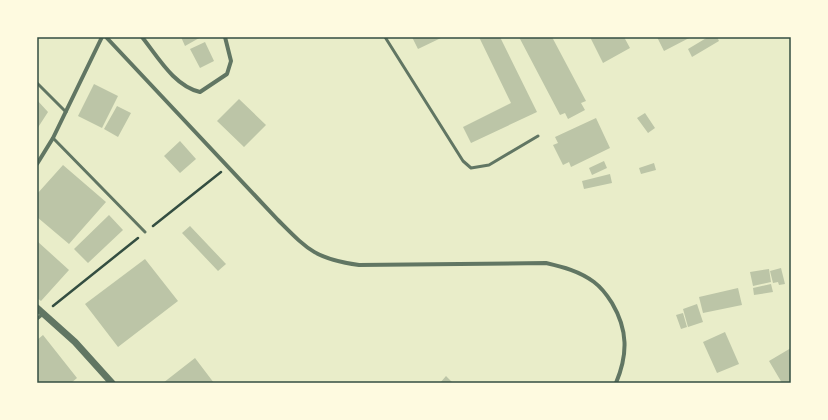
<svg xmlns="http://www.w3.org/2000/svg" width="828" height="420" viewBox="0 0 828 420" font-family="Roboto,sans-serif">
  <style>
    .building { fill: #bcc5a7 }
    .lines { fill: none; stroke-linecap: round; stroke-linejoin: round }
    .path { stroke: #344e41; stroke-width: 2.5 }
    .service { stroke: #617663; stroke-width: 3 }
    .minor { stroke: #617663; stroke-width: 4 }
    .tertiary { stroke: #617663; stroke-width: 7 }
    .neatline { fill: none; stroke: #344e41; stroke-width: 1.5 }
  </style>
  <rect width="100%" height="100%" fill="#e9edc9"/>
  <path class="building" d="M 181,37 L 201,37 L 185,46 Z
    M 412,37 L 443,37 L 418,49 Z
    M 479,37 L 500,37 L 537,112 L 471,143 L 463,127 L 511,103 Z
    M 519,37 L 552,37 L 586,101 L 581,103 L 585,110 L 568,119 L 565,113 L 560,115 Z
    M 590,37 L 624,37 L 630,48 L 603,63 Z
    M 657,37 L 691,37 L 664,51 Z
    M 708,37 L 717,37 L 719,41 L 692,57 L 688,49 Z
    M 205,42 L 214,61 L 200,68 L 190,49 Z
    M 94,84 L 118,96 L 102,128 L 78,116 Z
    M 239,99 L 266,125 L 244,147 L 217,121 Z
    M 37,100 L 48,112 L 37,129 Z
    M 117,106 L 131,113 L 118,137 L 104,129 Z
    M 645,113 L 655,128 L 648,133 L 637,118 Z
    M 596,118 L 610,148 L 571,167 L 569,162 L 563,165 L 553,145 L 558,143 L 555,137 Z
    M 180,141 L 196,159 L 180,173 L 164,156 Z
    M 604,161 L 607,168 L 592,175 L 589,168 Z
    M 654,163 L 656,170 L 641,174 L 639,168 Z
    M 63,165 L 106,202 L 69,244 L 37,217 L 37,194 Z
    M 610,174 L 612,183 L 584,189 L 582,181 Z
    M 109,215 L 123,230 L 88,263 L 74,249 Z
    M 190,226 L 226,264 L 218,271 L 182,233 Z
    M 37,241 L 69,270 L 41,301 L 37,298 Z
    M 145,259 L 178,301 L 118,347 L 85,304 Z
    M 781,268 L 785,284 L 779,285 L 778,282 L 773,283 L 770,271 Z
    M 769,269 L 771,282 L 753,286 L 750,272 Z
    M 771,284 L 773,292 L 754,295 L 753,288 Z
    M 738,288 L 742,305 L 703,313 L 699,297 Z
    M 697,304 L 703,322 L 688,327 L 683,309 Z
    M 683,313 L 687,327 L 681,329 L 676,315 Z
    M 725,332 L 739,364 L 717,373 L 703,342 Z
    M 43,335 L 77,378 L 71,383 L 38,383 L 37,381 L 37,340 Z
    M 791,348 L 791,383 L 782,383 L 769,361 Z
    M 195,358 L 214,383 L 163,383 Z
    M 446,376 L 453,383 L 440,383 Z"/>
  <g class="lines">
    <path class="path" d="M 153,226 L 221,172
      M 53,306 L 138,238"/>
    <path class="service" d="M 385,37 L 463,161 L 471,168 L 489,165 L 538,136
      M 37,83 L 66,112
      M 53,138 L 145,232
      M 37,319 L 43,314"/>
    <path class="minor" d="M 106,37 L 278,220 C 307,249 315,259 359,265 L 546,263 C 563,267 579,271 594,282 C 602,288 607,295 612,303 C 628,330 628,354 616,383
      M 142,37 C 158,57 174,86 200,92 L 227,74 L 231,61 L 225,37
      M 37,164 L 53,138 L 102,37"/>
    <path class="tertiary" d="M 37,308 L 75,342 L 112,383"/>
  </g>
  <rect width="828" height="420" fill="none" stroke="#fefae0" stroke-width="76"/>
  <rect x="38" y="38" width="752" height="344" class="neatline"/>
</svg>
